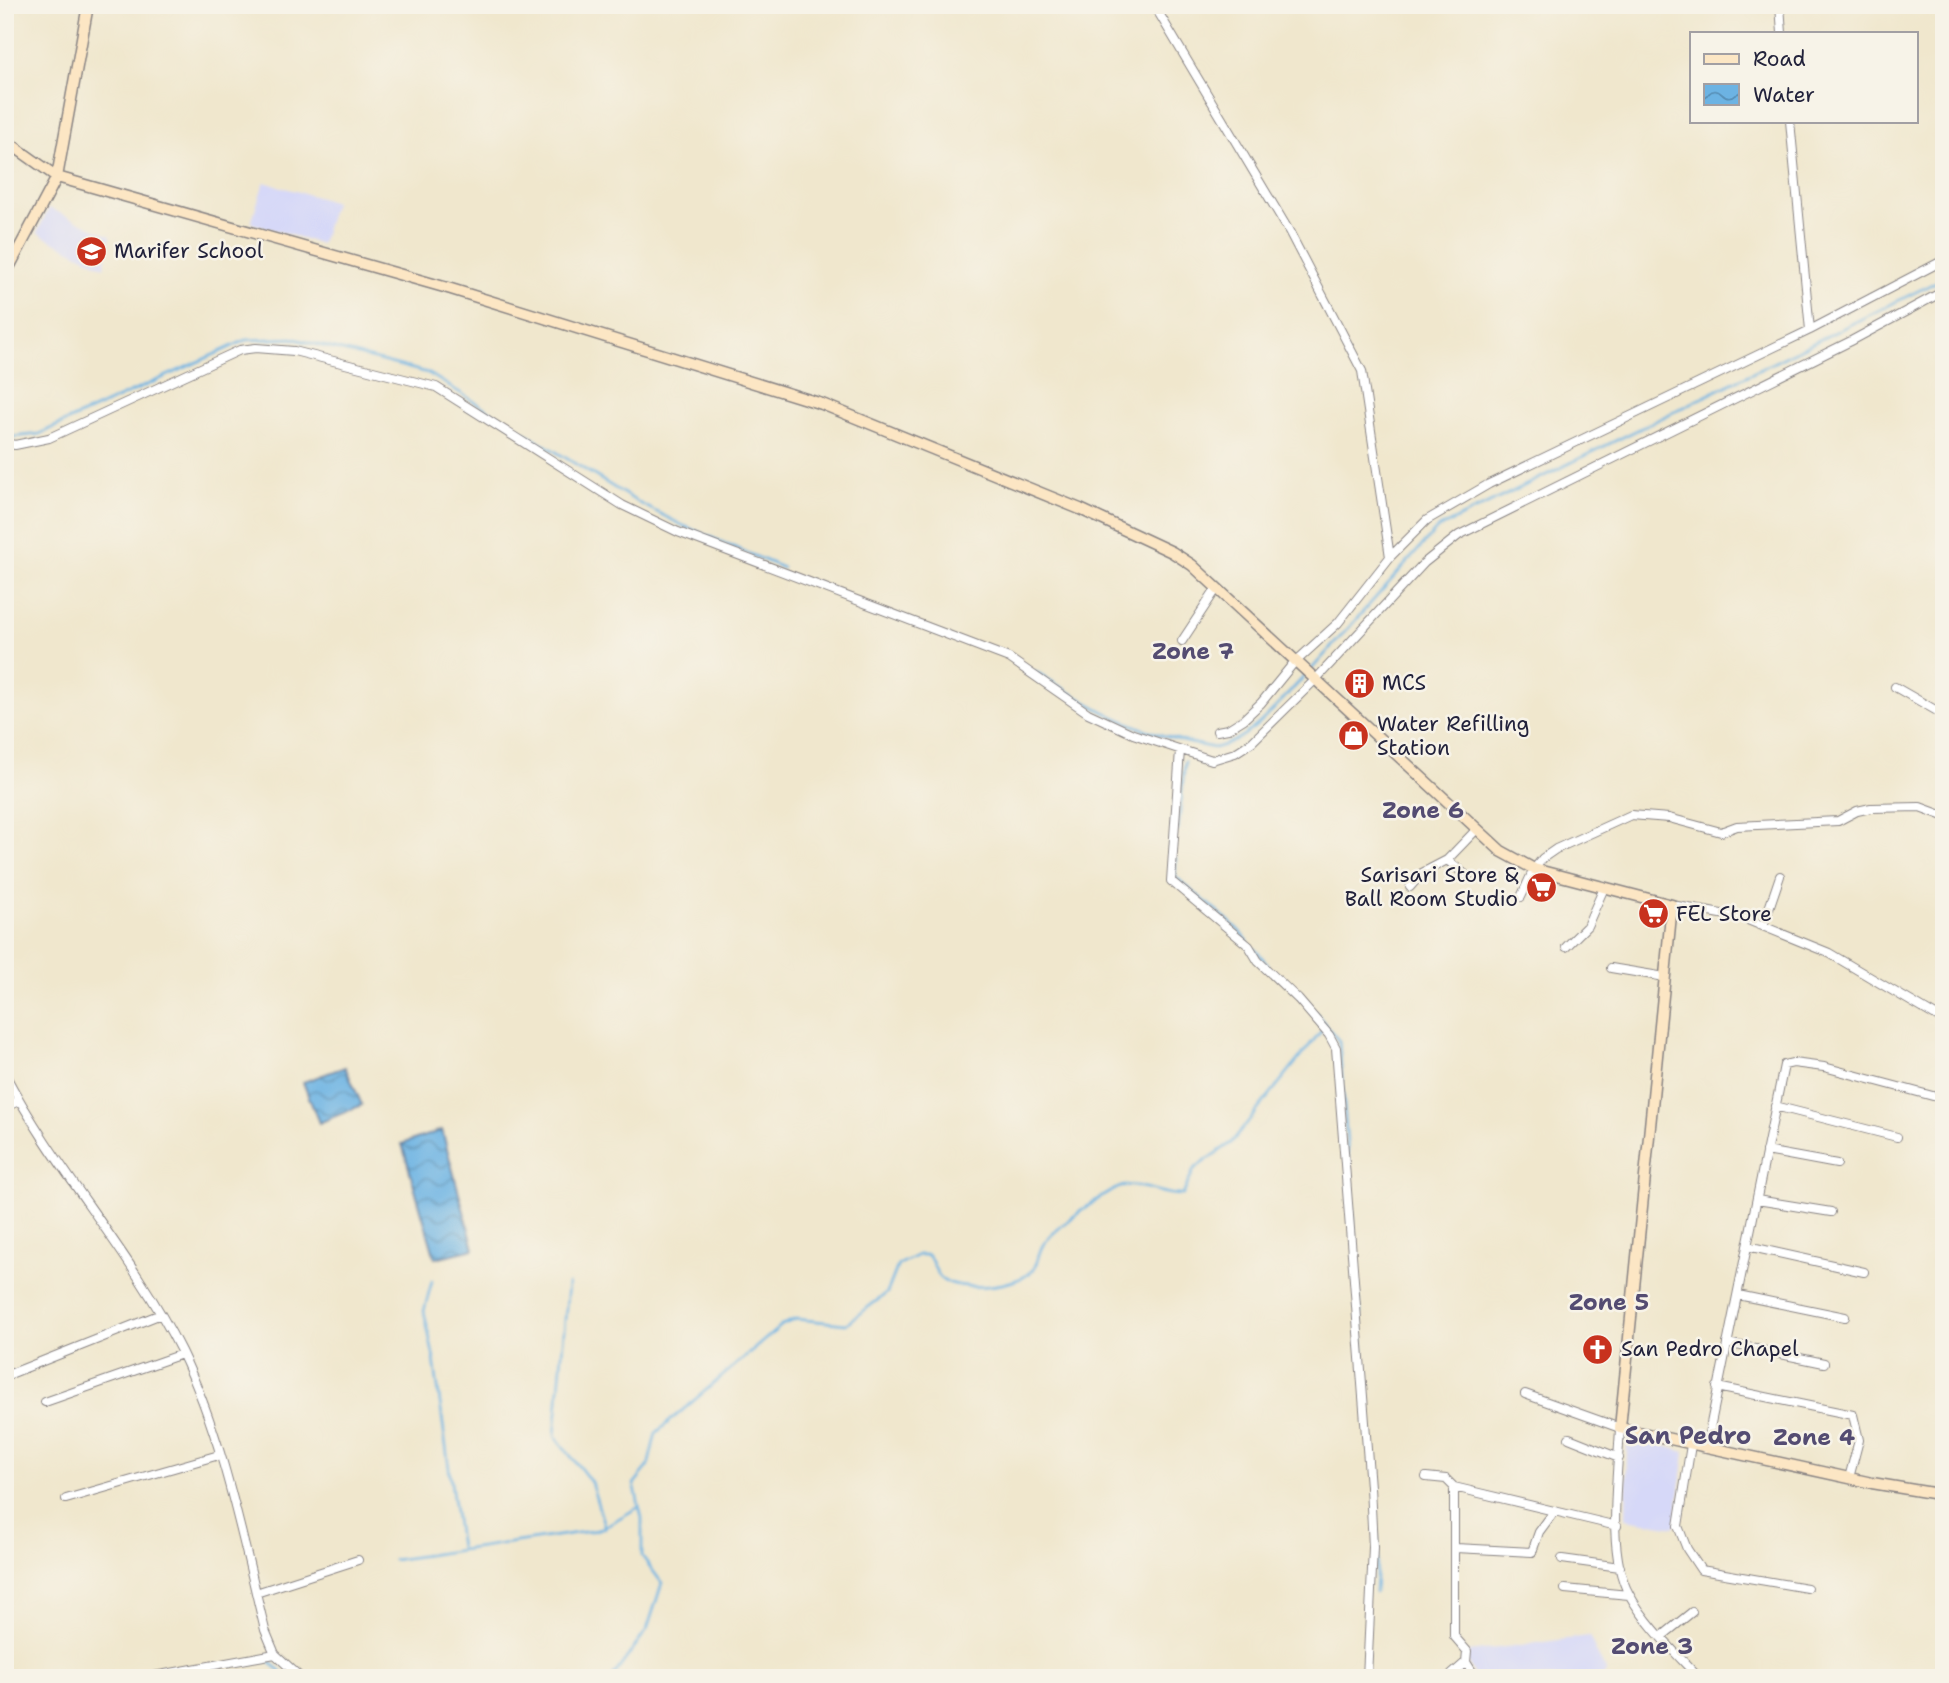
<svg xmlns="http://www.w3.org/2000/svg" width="1949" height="1683" viewBox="0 0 1949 1683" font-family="'Shantell Sans',sans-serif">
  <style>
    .built { fill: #d6d8f8 }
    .water { fill: url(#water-waves); stroke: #476a8f; stroke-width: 2 }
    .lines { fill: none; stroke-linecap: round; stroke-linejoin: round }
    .stream { stroke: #6cb3e3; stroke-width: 2.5 }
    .street-casing { stroke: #898484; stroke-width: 10 }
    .secondary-casing { stroke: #898484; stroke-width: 13 }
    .street { stroke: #fff; stroke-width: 8 }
    .secondary { stroke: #fce6c4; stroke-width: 10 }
    .labels { text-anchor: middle; stroke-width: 5; stroke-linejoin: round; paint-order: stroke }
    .poi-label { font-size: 21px; fill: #22223b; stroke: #f7f3e8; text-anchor: start }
    .neighbourhood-label { font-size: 23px; font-weight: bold; fill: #544c72; stroke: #f7f3e8 }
    .quarter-label { font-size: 24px; font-weight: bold; fill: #544c72; stroke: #f7f3e8 }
  </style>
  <defs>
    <pattern id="water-waves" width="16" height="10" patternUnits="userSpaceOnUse" patternTransform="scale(1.75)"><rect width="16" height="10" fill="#6cb3e3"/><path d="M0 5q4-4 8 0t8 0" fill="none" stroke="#5891b9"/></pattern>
  </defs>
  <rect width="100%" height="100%" fill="#f7f3e8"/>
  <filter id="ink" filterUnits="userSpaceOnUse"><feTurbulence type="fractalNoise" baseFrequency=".0143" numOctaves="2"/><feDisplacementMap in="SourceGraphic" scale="14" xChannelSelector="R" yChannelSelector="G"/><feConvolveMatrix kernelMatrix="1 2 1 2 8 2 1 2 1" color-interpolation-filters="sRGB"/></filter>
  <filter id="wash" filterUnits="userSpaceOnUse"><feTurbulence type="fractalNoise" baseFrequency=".00686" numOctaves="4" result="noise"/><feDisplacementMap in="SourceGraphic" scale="28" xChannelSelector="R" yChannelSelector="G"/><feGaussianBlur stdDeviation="1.57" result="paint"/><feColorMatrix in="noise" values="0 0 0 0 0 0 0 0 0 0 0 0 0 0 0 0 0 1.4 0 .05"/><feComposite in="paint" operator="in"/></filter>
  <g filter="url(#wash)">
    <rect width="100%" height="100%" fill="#f0e7cd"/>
    <path class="built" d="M 264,182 L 334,202 L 321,244 L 251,223 Z
      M 49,208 L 111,236 L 104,267 L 37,233 Z
      M 1627,1435 L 1685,1452 L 1675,1527 L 1626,1519 Z
      M 1589,1636 L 1606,1672 L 1599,1678 L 1477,1678 L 1467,1662 L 1469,1652 Z"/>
    <path class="water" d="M 345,1067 L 362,1105 L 319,1123 L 303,1082 Z
      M 442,1130 L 474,1249 L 435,1258 L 402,1144 Z"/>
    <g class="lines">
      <path class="stream" d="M 5,438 L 39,434 L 246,340 L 292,338 L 428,373 L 639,503 L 684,526 L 783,568
        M 1035,671 C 1098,711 1139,734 1214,748 C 1251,741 1280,701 1305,676
        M 1310,671 L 1437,529 L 1944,278
        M 1178,831 L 1185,761
        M 1176,858 L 1175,876 C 1199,899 1227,915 1248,941
        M 1255,949 L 1268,965
        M 1315,1012 L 1339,1041 L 1371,1450
        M 432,1281 L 424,1311 L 434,1359 L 460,1548
        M 568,1284 L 555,1436 L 591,1482 L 605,1528
        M 393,1560 L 598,1530 L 639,1507
        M 1375,1593 L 1378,1546 L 1375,1509
        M 269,1660 L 287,1678
        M 612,1678 L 647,1630 L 662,1583 L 642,1556 L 642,1518 L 634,1484 L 648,1467 L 656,1433 L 782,1325 L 796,1319 L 846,1324 L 887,1293 L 898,1265 L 918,1255 L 928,1255 C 933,1261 935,1273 941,1278 C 959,1293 1018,1287 1033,1270 C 1038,1263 1038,1253 1043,1245 C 1050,1232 1109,1188 1125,1186 C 1144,1184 1164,1196 1183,1195 L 1194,1169 L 1231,1143 L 1326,1025"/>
    </g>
  </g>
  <g filter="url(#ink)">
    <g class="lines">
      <defs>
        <path id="street" d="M 1154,5 L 1289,231 L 1362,371 L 1390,557
          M 1780,5 L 1782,33
          M 1790,121 L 1810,330
          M 5,443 L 15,445 L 49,438 L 240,350 L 256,348 L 294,351 L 436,387 L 622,505 L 678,532 L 1009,658 L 1088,713 L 1133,734 L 1212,760 L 1235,753 L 1252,742 L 1316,679 L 1424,563 L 1459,535 L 1851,341 L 1944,291
          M 1182,641 L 1217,588
          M 1895,687 L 1944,715
          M 1217,731 L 1228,729 L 1244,719 L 1261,703 L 1292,665 L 1338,623 L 1390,557 L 1427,520 L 1489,484 L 1810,330 L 1944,260
          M 1180,750 L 1171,881 L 1249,946 L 1258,961 L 1298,999 L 1329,1035 L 1336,1048 L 1370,1487 L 1373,1547 L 1367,1678
          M 1447,860 L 1468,877
          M 1410,887 L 1422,873 L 1447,860 L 1476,830
          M 1521,897 L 1534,869 L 1543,858 L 1556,849 L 1631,815 L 1669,818 L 1721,832 L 1737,826 L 1838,821 L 1857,811 L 1871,808 L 1920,807 L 1944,816
          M 1672,905 L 1743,918 L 1829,953 L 1944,1021
          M 1763,926 L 1780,876
          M 1566,947 L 1587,926 L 1604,888
          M 1611,968 L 1665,977
          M 5,1074 C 56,1171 132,1253 181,1351 C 223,1437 242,1537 265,1630 L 275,1654 L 301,1678
          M 1775,1106 L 1897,1137
          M 5,1107 L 19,1101
          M 1766,1151 L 1837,1164
          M 1757,1200 L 1831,1212
          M 1944,1210 L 1944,1216
          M 1747,1246 L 1864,1272
          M 1738,1295 L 1845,1317
          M 1727,1343 L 1824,1363
          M 5,1376 L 161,1314
          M 1717,1387 L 1853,1415 L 1859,1440 L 1849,1478
          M 1525,1394 L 1620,1428 C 1618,1474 1606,1553 1629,1594 C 1646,1625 1675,1652 1699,1678
          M 45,1402 L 182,1354
          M 1569,1438 L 1619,1458
          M 1691,1445 L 1678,1526 L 1687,1549 L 1701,1570 L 1807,1588
          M 1706,1448 L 1784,1065 L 1793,1063 L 1824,1067 L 1944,1099
          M 1426,1477 L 1446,1479 L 1454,1487 L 1617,1526
          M 66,1499 L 219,1455
          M 1456,1548 L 1532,1552 L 1539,1532 L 1553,1513
          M 1562,1559 L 1620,1567
          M 1565,1589 L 1629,1595
          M 256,1593 L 358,1560
          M 1661,1637 L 1692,1612
          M 1466,1662 L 1476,1678
          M 143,1678 L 275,1654
          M 1448,1678 L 1466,1662 L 1467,1651 L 1454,1636 L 1454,1487"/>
        <path id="secondary" d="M 5,140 L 57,177 L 451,289 L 822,404 L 1080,509 L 1172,552 L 1192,565 L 1501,851 L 1534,869 L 1672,905 L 1620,1428 L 1872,1483 L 1944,1495
          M 5,275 L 57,177 L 88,5"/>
      </defs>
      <use href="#street" class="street-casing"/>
      <use href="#secondary" class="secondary-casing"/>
      <use href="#street" class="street"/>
      <use href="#secondary" class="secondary"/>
    </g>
  </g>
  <defs>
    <symbol id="school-disc" viewBox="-11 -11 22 22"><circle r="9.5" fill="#c8321e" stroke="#f7f3e8"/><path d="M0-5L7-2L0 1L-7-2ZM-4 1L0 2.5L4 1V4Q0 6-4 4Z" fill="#fff"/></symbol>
    <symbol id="building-disc" viewBox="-11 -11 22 22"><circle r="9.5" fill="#c8321e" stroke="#f7f3e8"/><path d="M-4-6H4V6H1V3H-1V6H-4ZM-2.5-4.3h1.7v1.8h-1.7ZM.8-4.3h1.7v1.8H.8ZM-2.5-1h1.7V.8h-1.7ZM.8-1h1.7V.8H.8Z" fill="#fff"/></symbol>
    <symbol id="shop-disc" viewBox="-11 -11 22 22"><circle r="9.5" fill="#c8321e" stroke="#f7f3e8"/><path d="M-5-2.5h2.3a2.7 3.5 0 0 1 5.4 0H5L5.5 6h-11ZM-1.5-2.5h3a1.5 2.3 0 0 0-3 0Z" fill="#fff"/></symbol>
    <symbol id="supermarket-disc" viewBox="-11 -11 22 22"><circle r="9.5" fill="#c8321e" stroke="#f7f3e8"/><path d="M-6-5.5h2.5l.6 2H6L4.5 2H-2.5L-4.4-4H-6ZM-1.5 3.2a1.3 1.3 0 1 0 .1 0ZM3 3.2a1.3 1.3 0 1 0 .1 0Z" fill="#fff"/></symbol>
    <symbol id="church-disc" viewBox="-11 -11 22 22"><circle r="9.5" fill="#c8321e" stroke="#f7f3e8"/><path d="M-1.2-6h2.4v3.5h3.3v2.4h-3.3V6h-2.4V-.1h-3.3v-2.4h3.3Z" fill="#fff"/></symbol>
  </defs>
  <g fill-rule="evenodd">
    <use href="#school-disc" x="74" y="234" width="35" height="35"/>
    <use href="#building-disc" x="1342" y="666" width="35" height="35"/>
    <use href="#shop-disc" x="1336" y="718" width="35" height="35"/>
    <use href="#supermarket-disc" x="1524" y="870" width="35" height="35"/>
    <use href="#supermarket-disc" x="1636" y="896" width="35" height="35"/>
    <use href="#church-disc" x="1580" y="1332" width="35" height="35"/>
  </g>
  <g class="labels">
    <g class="poi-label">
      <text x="114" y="258">Marifer School</text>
      <text x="1382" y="690">MCS</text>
      <text x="1377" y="731">Water Refilling<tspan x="1377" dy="24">Station</tspan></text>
      <text x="1518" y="882" text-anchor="end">Sarisari Store &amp;<tspan x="1518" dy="24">Ball Room Studio</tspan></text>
      <text x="1676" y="921">FEL Store</text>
      <text x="1621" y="1356">San Pedro Chapel</text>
    </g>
    <g class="neighbourhood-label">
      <text x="1193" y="659">Zone 7</text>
      <text x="1423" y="818">Zone 6</text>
      <text x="1609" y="1310">Zone 5</text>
      <text x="1814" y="1445">Zone 4</text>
      <text x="1652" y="1654">Zone 3</text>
    </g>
    <g class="quarter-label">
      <text x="1688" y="1444">San Pedro</text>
    </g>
  </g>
  <rect width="1949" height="1683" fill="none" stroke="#f7f3e8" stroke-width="28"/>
  <rect x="1690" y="32" width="228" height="91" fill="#f7f3e8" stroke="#a29fa3" stroke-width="2"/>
  <rect x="1704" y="54" width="35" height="10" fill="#fce6c4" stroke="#a29fa3" stroke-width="2"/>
  <text x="1753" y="66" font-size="21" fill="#22223b">Road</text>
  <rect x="1704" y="84" width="35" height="21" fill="url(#water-waves)" stroke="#a29fa3" stroke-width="2"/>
  <text x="1753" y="102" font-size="21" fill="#22223b">Water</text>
</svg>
